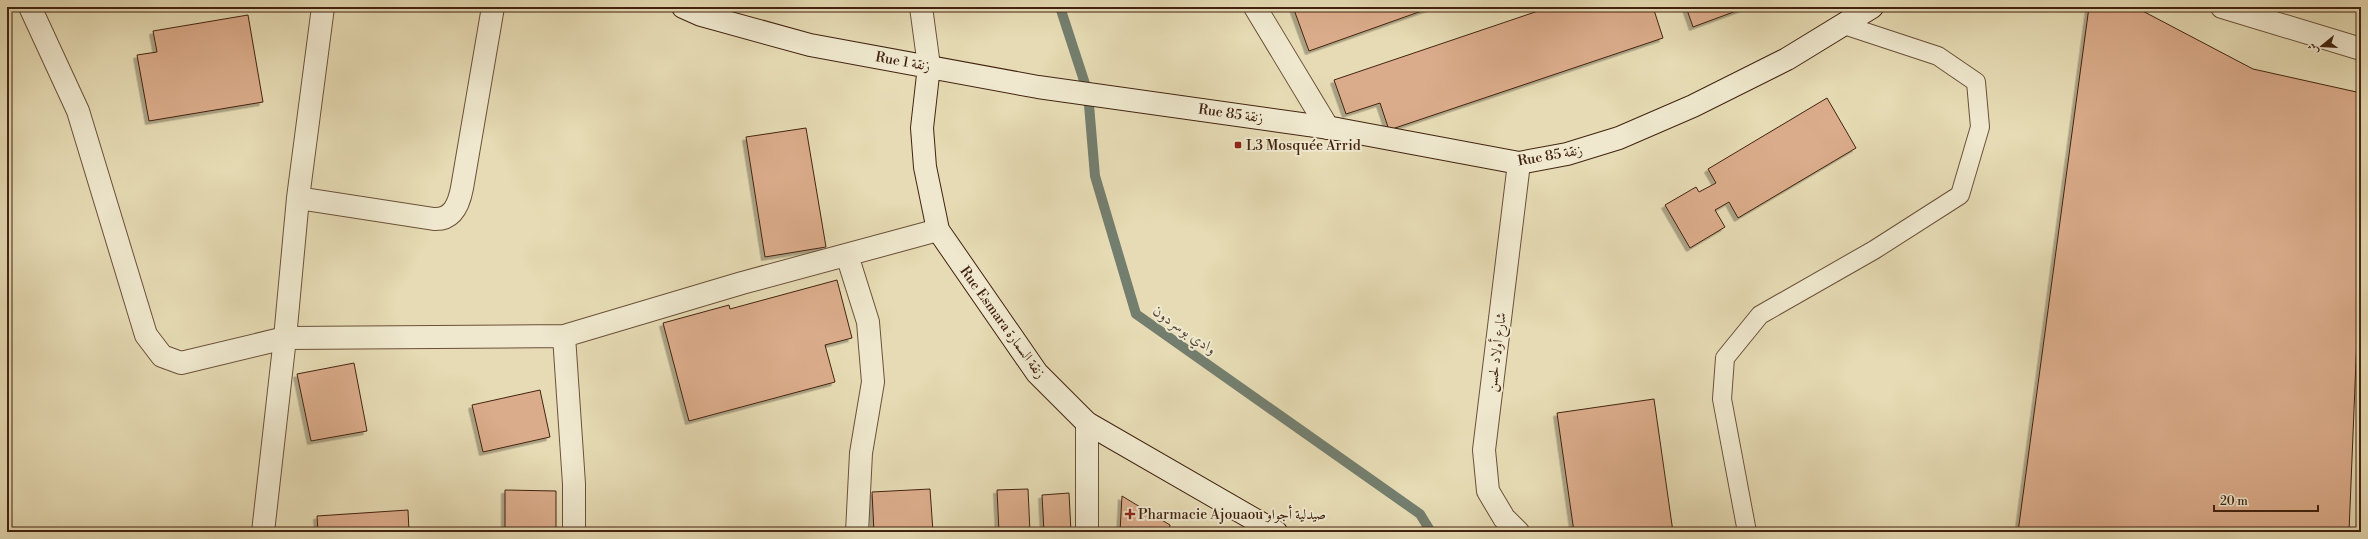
<svg xmlns="http://www.w3.org/2000/svg" width="2368" height="539" viewBox="0 0 2368 539" font-family="'Libre Bodoni',Amiri,serif">
  <style>
    .lines { fill: none; stroke-linecap: round; stroke-linejoin: round }
    .stream { stroke: #747e6e; stroke-width: 10 }
    .building { fill: #dbac8b; stroke: #422310; filter: url(#shadow) }
    .lane-casing { stroke: #6b5139; stroke-width: 20 }
    .street-casing { stroke: #6b5139; stroke-width: 24 }
    .secondary-casing { stroke: #422310; stroke-width: 24 }
    .lane { stroke: #efe8ce; stroke-width: 18 }
    .street { stroke: #efe8ce; stroke-width: 22 }
    .secondary { stroke: #efe8ce; stroke-width: 22 }
    .poi-dot { fill: #8f2418; stroke: #efe8ce; stroke-width: 1.5 }
    .labels { text-anchor: middle; stroke-width: 4; stroke-linejoin: round; paint-order: stroke }
    .street-label { font-size: 14px; fill: #422310; stroke: #efe8ce }
    .poi-label { font-size: 14px; fill: #422310; stroke: #efe8ce; text-anchor: start }
    .water-label { font-size: 15px; font-style: italic; fill: #574937; stroke: #efe8ce }
  </style>
  <defs>
    <filter id="shadow"><feDropShadow dx="-3.5" dy="3.5" stdDeviation="0" flood-color="#0004"/></filter>
  </defs>
  <rect width="100%" height="100%" fill="#e6dbb4"/>
  <filter id="stains"><feTurbulence type="fractalNoise" baseFrequency=".005" numOctaves="4"/><feColorMatrix values="0 0 0 0 .2 0 0 0 0 .09 0 0 0 0 .02 0 0 0 .5 -.17"/></filter>
  <radialGradient id="worn" r=".72"><stop offset=".6" stop-color="#630" stop-opacity="0"/><stop offset="1" stop-color="#630" stop-opacity=".3"/></radialGradient>
  <g class="lines">
    <path class="stream" d="M 1060,7 L 1088,93 L 1095,176 L 1136,314 L 1420,514 L 1431,532"/>
  </g>
  <path class="building" d="M 1293,7 L 1433,7 L 1309,51 Z
    M 1550,7 L 1653,7 L 1663,38 L 1389,130 L 1380,103 L 1346,114 L 1334,80 Z
    M 1686,7 L 1747,7 L 1693,27 Z
    M 2089,7 L 2135,7 L 2253,69 L 2361,93 L 2361,239 L 2349,532 L 2018,532 Z
    M 248,15 L 263,102 L 149,121 L 137,55 L 157,52 L 153,31 Z
    M 1827,98 L 1856,148 L 1738,218 L 1729,202 L 1715,210 L 1725,227 L 1690,248 L 1665,205 L 1696,187 L 1699,192 L 1716,183 L 1708,169 Z
    M 806,128 L 826,247 L 765,257 L 746,137 Z
    M 837,280 L 852,338 L 825,345 L 835,382 L 689,421 L 663,323 L 729,305 L 730,309 Z
    M 354,363 L 367,431 L 311,441 L 297,374 Z
    M 540,390 L 550,437 L 483,452 L 472,405 Z
    M 1654,399 L 1673,532 L 1574,532 L 1557,413 Z
    M 930,489 L 933,532 L 874,532 L 872,492 Z
    M 1028,489 L 1030,532 L 999,532 L 997,490 Z
    M 505,490 L 556,491 L 556,532 L 505,532 Z
    M 1069,493 L 1071,532 L 1044,532 L 1042,495 Z
    M 1122,496 L 1170,525 L 1169,532 L 1120,532 Z
    M 408,510 L 409,532 L 318,532 L 317,516 Z"/>
  <g class="lines">
    <defs>
      <path id="lane" d="M 1747,532 L 1722,399 L 1725,358 L 1760,315 L 1874,250 L 1960,195 L 1980,127 L 1976,82 L 1938,56 L 1844,25"/>
      <path id="street" d="M 30,7 L 78,111 L 146,335 L 162,356 L 181,363 L 285,338 L 564,336 L 742,283 L 938,230
        M 921,7 L 929,66
        M 1255,7 L 1328,128
        M 2222,7 L 2361,49
        M 298,198 L 434,219 C 453,220 459,204 462,188 L 493,7
        M 847,255 L 868,322 L 873,382 L 861,453 L 857,532
        M 564,336 L 574,484 L 574,532
        M 1087,423 L 1087,532
        M 263,532 L 285,338 L 298,198 L 323,7
        M 1518,532 L 1504,518 L 1488,491 L 1484,450 L 1519,163"/>
      <path id="secondary" d="M 683,7 L 701,15 L 810,45 L 1038,87 L 1337,129 L 1519,163 L 1567,154 L 1619,138 L 1693,106 L 1787,59 L 1872,7
        M 929,66 L 922,128 L 925,167 L 938,230 L 1037,373 L 1087,423 L 1276,532"/>
    </defs>
    <use href="#lane" class="lane-casing"/>
    <use href="#street" class="street-casing"/>
    <use href="#secondary" class="secondary-casing"/>
    <use href="#lane" class="lane"/>
    <use href="#street" class="street"/>
    <use href="#secondary" class="secondary"/>
  </g>
  <g class="poi-dot">
    <rect x="1234" y="141" width="8" height="8" rx="2"/>
    <path d="M1128 508h4v4h4v4h-4v4h-4v-4h-4v-4h4z"/>
  </g>
  <g class="labels">
    <g class="street-label">
      <text transform="translate(903 61) rotate(10)" y="5">Rue زنقة 1</text>
      <text transform="translate(1231 113) rotate(8)" y="5">Rue 85 زنقة</text>
      <text transform="translate(1550 155) rotate(-10)" y="5">Rue 85 زنقة</text>
      <text transform="translate(1003 322) rotate(54)" y="5">Rue Esmara زنقة السمارة</text>
      <text transform="translate(1496 352) rotate(-83)" y="5">شارع أولاد لحسن</text>
    </g>
    <g class="poi-label">
      <text x="1246" y="150">L3 Mosquée Arrid</text>
      <text x="1138" y="519">Pharmacie Ajouaou صيدلية أجواو</text>
    </g>
    <g class="water-label">
      <text transform="translate(1185 330) rotate(35)" y="5">وادي بوسردون</text>
    </g>
  </g>
  <rect width="2368" height="539" fill="none" stroke="#e6dbb4" stroke-width="24"/>
  <rect x="8" y="8" width="2352" height="523" fill="none" stroke="#422310" stroke-width="2"/>
  <rect x="12" y="12" width="2344" height="515" fill="none" stroke="#422310"/>
  <g transform="translate(2322 46) rotate(252)" stroke="#efe8ce" stroke-width="3" paint-order="stroke">
  <path d="M0-3L7 15L0 10L-7 15Z" fill="#422310"/>
  <text y="-6" font-size="11" font-weight="bold" text-anchor="middle" fill="#422310">ش</text>
  </g>
  <path d="M2214 505v6h104v-6" fill="none" stroke="#422310" stroke-width="2"/>
  <text x="2220" y="505" font-size="12" fill="#422310" stroke="#efe8ce" stroke-width="3" paint-order="stroke">20 m</text>
  <rect width="100%" height="100%" filter="url(#stains)"/>
  <rect width="100%" height="100%" fill="url(#worn)"/>
</svg>
